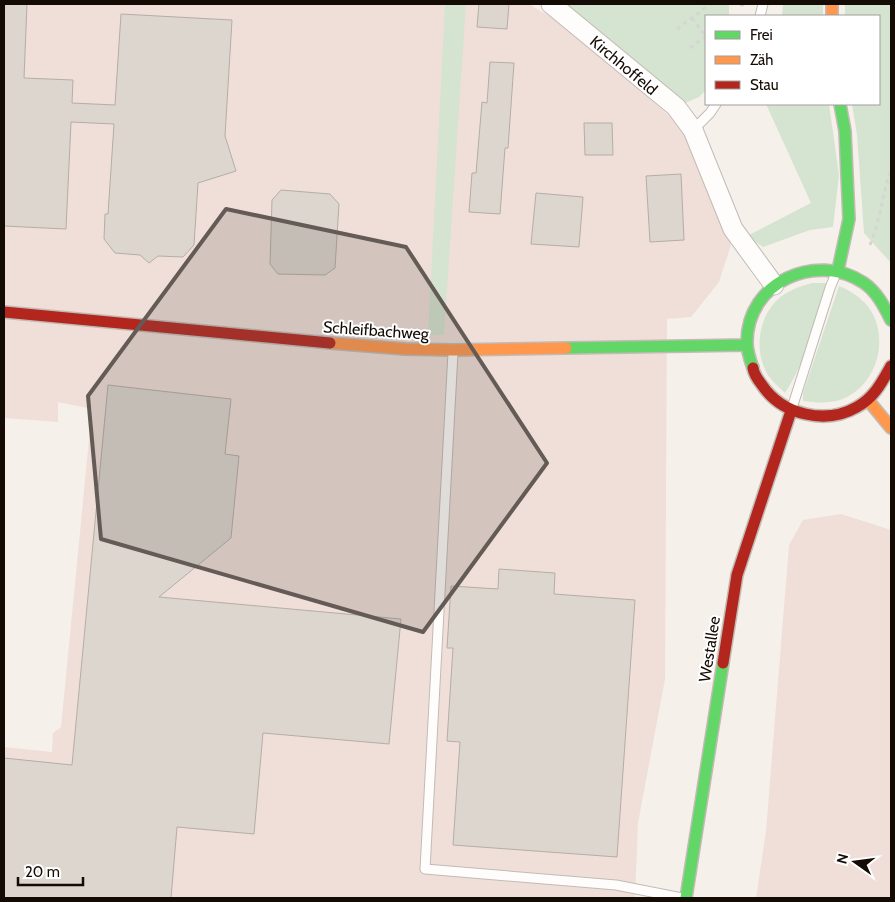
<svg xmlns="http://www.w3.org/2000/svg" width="895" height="902" viewBox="0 0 895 902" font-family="Cabin,sans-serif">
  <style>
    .industrial { fill: #efdfd8 }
    .green { fill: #d4e4d0 }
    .building { fill: #dcd6ce; stroke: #b4aea6 }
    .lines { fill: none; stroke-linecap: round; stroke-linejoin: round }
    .lane-casing { stroke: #c2bbb5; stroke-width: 11 }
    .street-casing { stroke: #c2bbb5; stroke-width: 21 }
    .fast-casing { stroke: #c2bbb5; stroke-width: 14 }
    .slow-casing { stroke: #c2bbb5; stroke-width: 14 }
    .jam-casing { stroke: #c2bbb5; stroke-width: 14 }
    .path { stroke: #d7d5d3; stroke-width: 3; stroke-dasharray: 4 4; stroke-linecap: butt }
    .lane { stroke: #fefdfc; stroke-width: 9 }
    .street { stroke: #fefdfc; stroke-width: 19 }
    .fast { stroke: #63d668; stroke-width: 11 }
    .slow { stroke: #ff974d; stroke-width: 11 }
    .jam { stroke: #b3261e; stroke-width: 11 }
    .marked { fill: #645b56; fill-opacity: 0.2; stroke: #645b56; stroke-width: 4; stroke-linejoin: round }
    .labels { text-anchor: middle; stroke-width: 4; stroke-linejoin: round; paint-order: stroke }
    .street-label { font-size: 16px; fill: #150b05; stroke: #fff }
  </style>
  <rect width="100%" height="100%" fill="#f6f0eb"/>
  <path class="industrial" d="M 4,4 L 529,4 L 566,26 L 675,121 L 696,155 L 731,245 L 719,282 L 691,317 L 667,319 L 665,679 L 638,823 L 635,898 L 4,898 L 4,747 L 52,752 L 53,733 L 61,727 L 92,409 L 58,402 L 58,422 L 4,418 Z
    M 841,514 L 891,530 L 891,898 L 756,898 L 766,831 L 789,545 L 803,520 Z"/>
  <path class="green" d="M 445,4 L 466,4 L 444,335 L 428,335 Z
    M 565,4 L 729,4 L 729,16 L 706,16 L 706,90 L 699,97 L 685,103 Z
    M 783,4 L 823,4 L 823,16 L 782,16 Z
    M 845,4 L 891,4 L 891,263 L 864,233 L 857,135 L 852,104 L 879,104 L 879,16 L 845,16 Z
    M 766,104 L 829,104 L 839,175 L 833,227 L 810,230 L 763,247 L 747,236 L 811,203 Z
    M 812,283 L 826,283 C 815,320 807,360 785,393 C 781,389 775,384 771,379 C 753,356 757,320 777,300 C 787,291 800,286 812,283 Z
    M 839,286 C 849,290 857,295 865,303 C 891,331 880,382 845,398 C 831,404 818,403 803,401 L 803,393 Z"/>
  <path class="building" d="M 4,4 L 27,4 L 24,78 L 73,80 L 72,103 L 115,105 L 121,14 L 232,20 L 225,136 L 236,171 L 198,183 L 194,245 L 183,257 L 158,256 L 149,263 L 140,255 L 115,253 L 104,239 L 105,214 L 108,214 L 114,124 L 71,122 L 66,229 L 4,226 Z
    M 479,4 L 509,4 L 507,29 L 477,27 Z
    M 490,62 L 514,63 L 508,148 L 505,148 L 500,214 L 469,212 L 472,173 L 476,173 L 482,102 L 487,103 Z
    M 584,123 L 612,123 L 613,155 L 585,155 Z
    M 681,174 L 684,240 L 650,242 L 646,176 Z
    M 281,190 L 330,194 L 339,204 L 335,268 L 325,275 L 278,274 L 270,264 L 272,200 Z
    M 536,193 L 583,197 L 579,247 L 531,244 Z
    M 108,385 L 231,399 L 225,454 L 239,456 L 231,538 L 159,597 L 401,619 L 389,744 L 263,733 L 254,834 L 177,827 L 171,898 L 4,898 L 4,758 L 72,765 Z
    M 499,569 L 555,573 L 554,594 L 635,600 L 617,857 L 453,845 L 460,742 L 447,741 L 453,648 L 447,648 L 451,586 L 498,589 Z"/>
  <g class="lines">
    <defs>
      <path id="lane" d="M 760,16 L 763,4
        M 693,130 L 710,113 L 716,104
        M 453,353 L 425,869 L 616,885 L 682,898
        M 792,408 L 830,288 L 836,273"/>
      <path id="street" d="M 551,4 L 676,107 L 693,130 L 733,229 L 774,285"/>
      <path id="fast" d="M 838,270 L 849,219 L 845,131 L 840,104
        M 566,348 L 747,345
        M 753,368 C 750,360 747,351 747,342 C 747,282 816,251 864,283 C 877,292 884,306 891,320
        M 686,898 L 723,663"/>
      <path id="slow" d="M 832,4 L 832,16
        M 330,343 L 405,349 L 453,350 L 566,348
        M 868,400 L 891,428"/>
      <path id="jam" d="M 4,312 L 330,343
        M 753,368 C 754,375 758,380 762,385 C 782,415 826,425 857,407 C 874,398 882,382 891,366
        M 723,663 L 737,575 L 791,411"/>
    </defs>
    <use href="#lane" class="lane-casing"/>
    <use href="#street" class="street-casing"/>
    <use href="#fast" class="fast-casing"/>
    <use href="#slow" class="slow-casing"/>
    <use href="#jam" class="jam-casing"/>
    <path class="path" d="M 740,4 L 747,7
      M 692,18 L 706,37
      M 677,29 L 710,4
      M 690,48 L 706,36
      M 870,245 C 880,221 882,195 891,170"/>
    <use href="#lane" class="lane"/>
    <use href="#street" class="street"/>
    <use href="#fast" class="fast"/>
    <use href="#slow" class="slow"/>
    <use href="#jam" class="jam"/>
  </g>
  <path class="marked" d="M 226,209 L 406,247 L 547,463 L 423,632 L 101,539 L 88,396 Z"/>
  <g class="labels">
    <g class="street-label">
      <text transform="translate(624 65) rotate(40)" y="6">Kirchhoffeld</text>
      <text transform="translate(376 330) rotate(4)" y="6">Schleifbachweg</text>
      <text transform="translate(709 649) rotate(-81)" y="6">Westallee</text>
    </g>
  </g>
  <rect width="895" height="902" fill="none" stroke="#150b05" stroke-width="10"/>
  <rect x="705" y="15" width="175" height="90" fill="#ffffff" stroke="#a19d9b"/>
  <rect x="715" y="31" width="25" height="8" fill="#63d668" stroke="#a19d9b"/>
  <text x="750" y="40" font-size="15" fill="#150b05">Frei</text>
  <rect x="715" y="56" width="25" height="8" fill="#ff974d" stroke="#a19d9b"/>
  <text x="750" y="65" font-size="15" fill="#150b05">Zäh</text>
  <rect x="715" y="81" width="25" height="8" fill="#b3261e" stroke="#a19d9b"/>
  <text x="750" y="90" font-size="15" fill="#150b05">Stau</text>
  <g transform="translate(855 862) rotate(284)" stroke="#ffffff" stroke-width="4" paint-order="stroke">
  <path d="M0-4L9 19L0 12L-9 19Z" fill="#150b05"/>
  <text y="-8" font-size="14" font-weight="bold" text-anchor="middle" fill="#150b05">N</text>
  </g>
  <path d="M18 877v8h65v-8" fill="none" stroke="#150b05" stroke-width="2.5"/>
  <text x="25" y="877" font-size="15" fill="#150b05" stroke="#ffffff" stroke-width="4" paint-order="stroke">20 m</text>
</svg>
